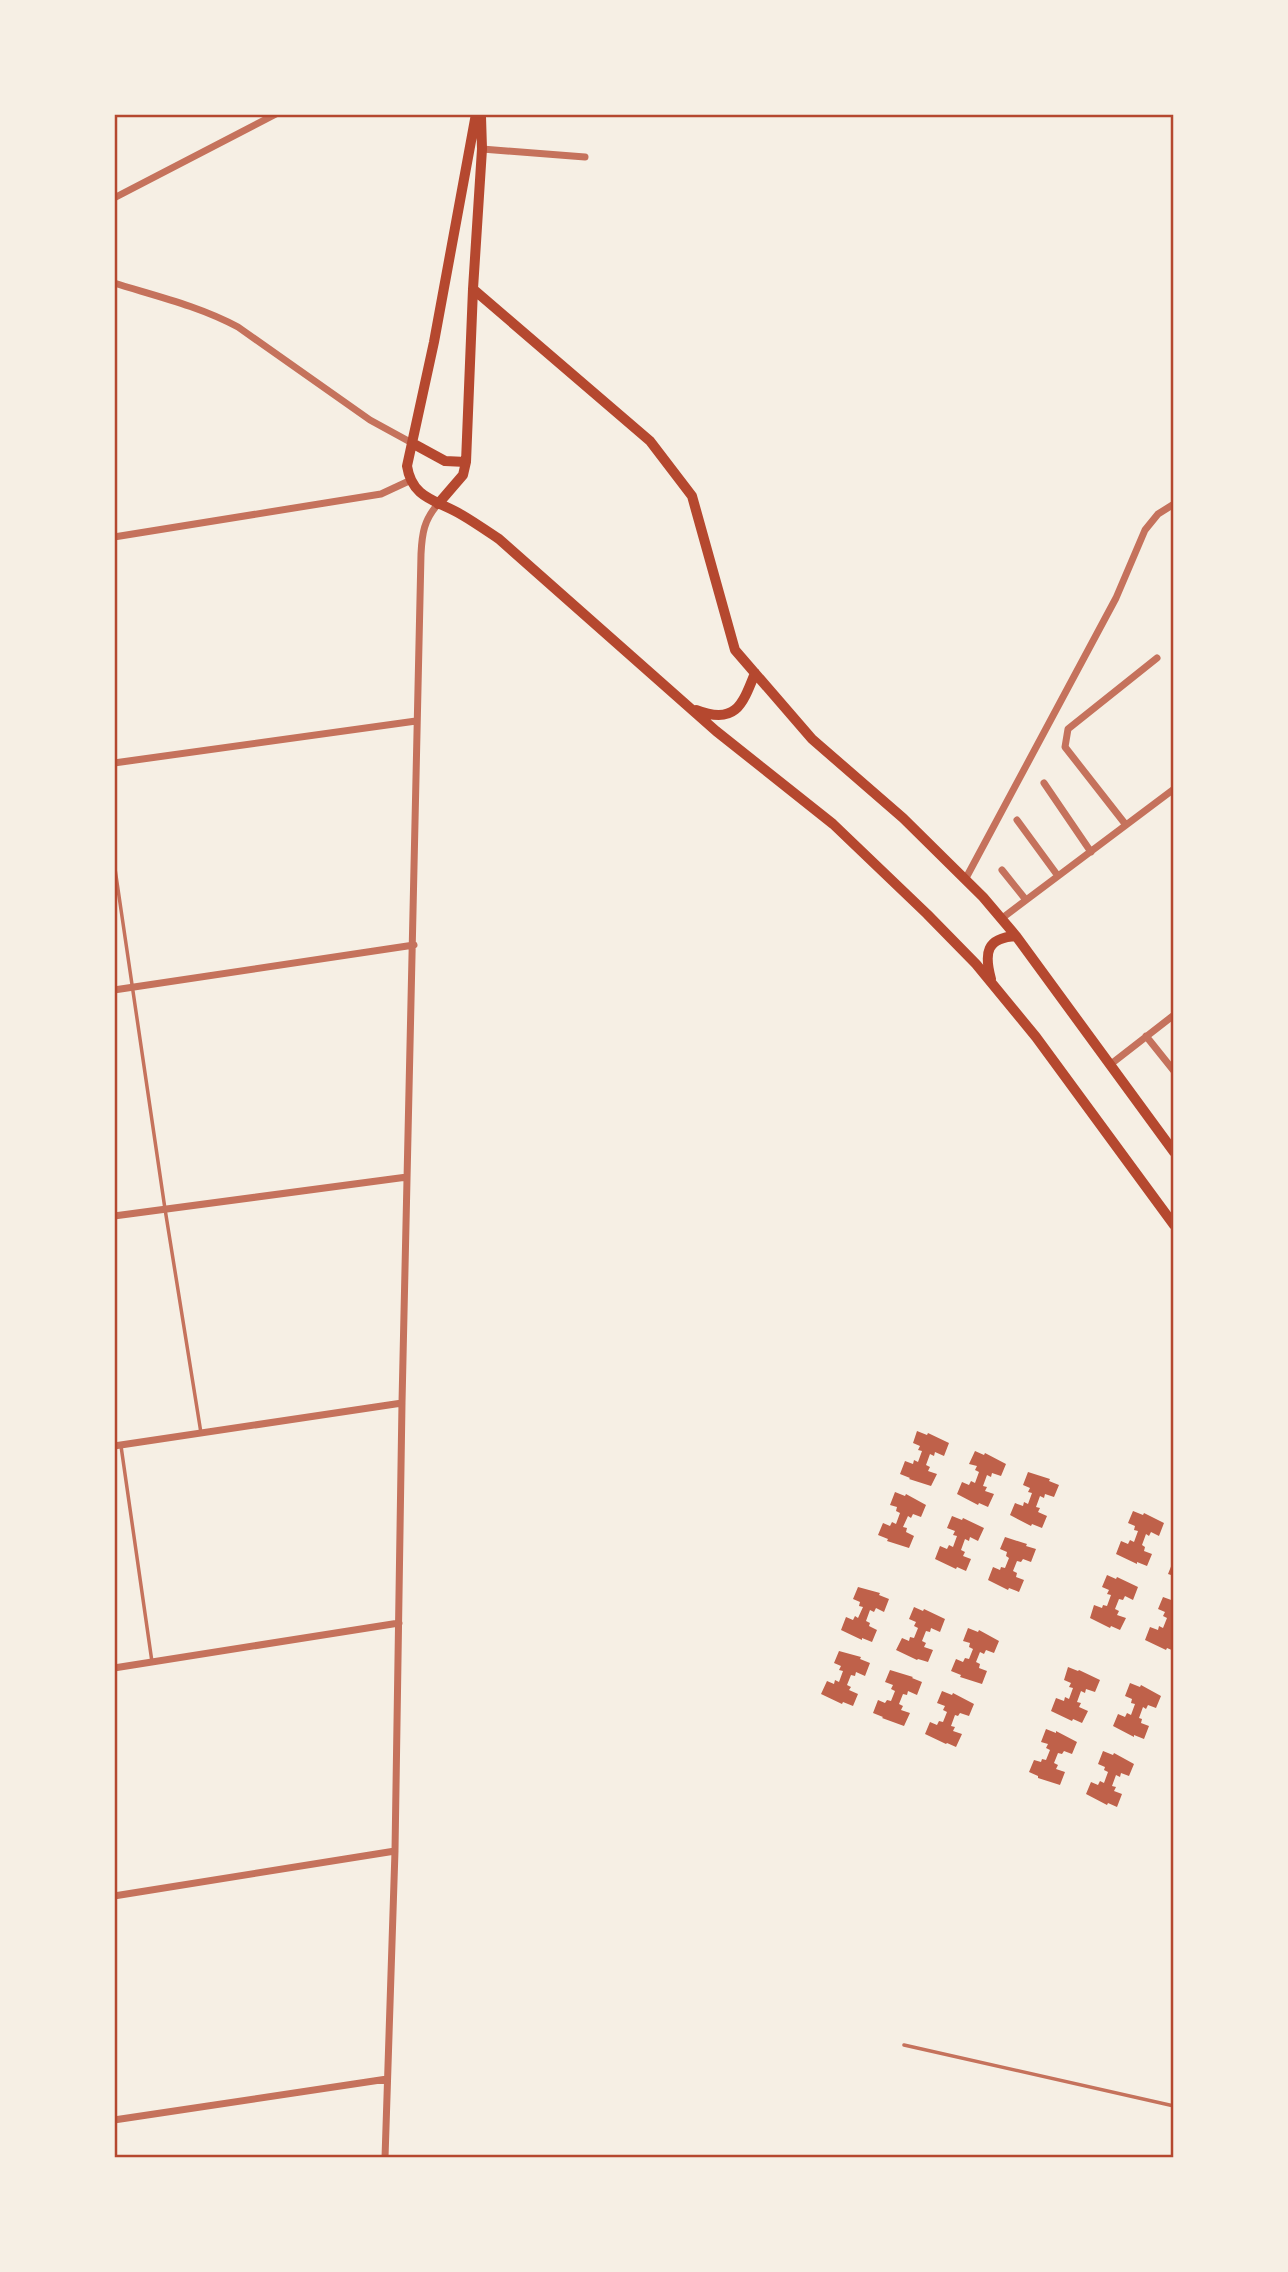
<svg xmlns="http://www.w3.org/2000/svg" width="1288" height="2272" viewBox="0 0 1288 2272" font-family="'Archivo Narrow',sans-serif">
  <style>
    .building { fill: #bf614a }
    .lines { fill: none; stroke-linecap: round; stroke-linejoin: round }
    .service { stroke: #c5725c; stroke-width: 3.5 }
    .minor { stroke: #c5725c; stroke-width: 7 }
    .secondary { stroke: #b5482f; stroke-width: 10 }
    .neatline { fill: none; stroke: #b5482f; stroke-width: 2.5 }
  </style>
  <rect width="100%" height="100%" fill="#f6efe4"/>
  <path class="building" d="M 917,1431 L 927,1435 L 928,1433 L 949,1443 L 944,1456 L 935,1452 L 934,1456 L 930,1454 L 926,1465 L 930,1467 L 928,1471 L 937,1474 L 931,1486 L 909,1479 L 910,1478 L 900,1474 L 905,1461 L 913,1464 L 914,1460 L 918,1462 L 922,1451 L 918,1450 L 920,1446 L 913,1443 Z
    M 975,1451 L 984,1455 L 985,1453 L 1006,1464 L 1001,1476 L 992,1473 L 991,1477 L 987,1475 L 983,1486 L 987,1487 L 985,1491 L 994,1494 L 988,1507 L 979,1503 L 978,1505 L 957,1494 L 962,1482 L 969,1485 L 971,1481 L 975,1483 L 979,1472 L 975,1470 L 977,1466 L 969,1464 Z
    M 1028,1472 L 1050,1479 L 1049,1481 L 1059,1485 L 1054,1497 L 1045,1494 L 1044,1498 L 1040,1496 L 1036,1507 L 1040,1508 L 1038,1512 L 1047,1516 L 1042,1528 L 1032,1524 L 1031,1526 L 1010,1515 L 1015,1503 L 1023,1506 L 1024,1502 L 1028,1504 L 1032,1493 L 1028,1492 L 1030,1488 L 1023,1485 Z
    M 895,1492 L 905,1496 L 906,1494 L 926,1505 L 921,1517 L 913,1514 L 911,1518 L 908,1516 L 903,1527 L 907,1528 L 906,1532 L 914,1536 L 909,1548 L 887,1541 L 888,1539 L 878,1535 L 883,1523 L 890,1526 L 892,1522 L 896,1524 L 900,1513 L 896,1511 L 897,1507 L 890,1505 Z
    M 1133,1511 L 1143,1515 L 1144,1513 L 1164,1523 L 1159,1536 L 1151,1532 L 1149,1536 L 1146,1534 L 1142,1545 L 1145,1547 L 1144,1551 L 1152,1554 L 1147,1566 L 1137,1562 L 1137,1564 L 1116,1554 L 1121,1541 L 1128,1544 L 1130,1540 L 1134,1542 L 1138,1531 L 1134,1530 L 1135,1526 L 1128,1523 Z
    M 952,1516 L 962,1520 L 963,1518 L 984,1528 L 978,1541 L 970,1537 L 969,1541 L 965,1539 L 961,1550 L 965,1552 L 963,1556 L 971,1559 L 966,1571 L 957,1567 L 956,1569 L 935,1559 L 940,1546 L 947,1549 L 949,1545 L 953,1547 L 957,1536 L 953,1535 L 955,1531 L 947,1528 Z
    M 1005,1537 L 1027,1544 L 1026,1546 L 1036,1549 L 1031,1562 L 1023,1559 L 1021,1562 L 1017,1561 L 1013,1571 L 1017,1573 L 1016,1577 L 1024,1580 L 1019,1592 L 1009,1588 L 1008,1590 L 988,1580 L 993,1567 L 1000,1570 L 1001,1567 L 1005,1568 L 1009,1558 L 1006,1556 L 1007,1552 L 1000,1549 Z
    M 1174,1559 L 1174,1576 L 1168,1574 Z
    M 1107,1575 L 1116,1579 L 1117,1577 L 1138,1587 L 1133,1600 L 1125,1596 L 1123,1600 L 1119,1599 L 1115,1609 L 1119,1611 L 1117,1615 L 1126,1618 L 1120,1630 L 1111,1626 L 1110,1628 L 1090,1618 L 1094,1605 L 1102,1608 L 1103,1605 L 1107,1606 L 1111,1595 L 1107,1594 L 1109,1590 L 1102,1587 Z
    M 858,1587 L 880,1593 L 879,1595 L 889,1599 L 884,1612 L 876,1608 L 874,1612 L 870,1610 L 866,1621 L 870,1623 L 869,1626 L 877,1630 L 872,1642 L 862,1638 L 862,1640 L 841,1630 L 846,1617 L 853,1620 L 855,1616 L 858,1618 L 863,1607 L 859,1606 L 860,1602 L 853,1599 Z
    M 1163,1597 L 1174,1601 L 1174,1622 L 1171,1631 L 1174,1633 L 1174,1651 L 1167,1648 L 1166,1650 L 1145,1640 L 1150,1627 L 1158,1630 L 1159,1626 L 1163,1628 L 1167,1618 L 1163,1616 L 1165,1612 L 1158,1609 Z
    M 914,1607 L 923,1611 L 924,1609 L 945,1619 L 940,1632 L 931,1628 L 930,1632 L 926,1631 L 922,1641 L 926,1643 L 924,1647 L 933,1650 L 928,1662 L 918,1659 L 917,1660 L 896,1650 L 902,1638 L 909,1641 L 910,1637 L 914,1638 L 918,1628 L 914,1626 L 916,1622 L 909,1619 Z
    M 968,1628 L 978,1632 L 979,1630 L 999,1641 L 994,1653 L 986,1650 L 984,1654 L 980,1652 L 976,1662 L 980,1664 L 979,1668 L 987,1671 L 982,1684 L 960,1677 L 961,1675 L 951,1671 L 956,1659 L 963,1662 L 965,1658 L 969,1659 L 973,1649 L 969,1647 L 970,1643 L 963,1641 Z
    M 839,1651 L 861,1657 L 860,1659 L 870,1663 L 865,1676 L 856,1672 L 855,1676 L 851,1675 L 847,1685 L 851,1687 L 849,1690 L 858,1694 L 853,1706 L 843,1702 L 842,1704 L 821,1694 L 827,1681 L 834,1684 L 835,1680 L 839,1682 L 843,1671 L 839,1670 L 841,1666 L 834,1663 Z
    M 1068,1667 L 1078,1671 L 1079,1670 L 1100,1680 L 1095,1692 L 1086,1689 L 1085,1693 L 1081,1691 L 1077,1702 L 1081,1703 L 1079,1707 L 1088,1711 L 1082,1723 L 1073,1719 L 1072,1721 L 1051,1711 L 1056,1698 L 1064,1701 L 1065,1697 L 1069,1699 L 1073,1688 L 1069,1687 L 1071,1683 L 1064,1680 Z
    M 890,1670 L 913,1677 L 912,1678 L 922,1682 L 917,1695 L 908,1691 L 907,1695 L 903,1694 L 899,1704 L 903,1706 L 901,1710 L 910,1713 L 904,1726 L 882,1718 L 883,1717 L 873,1713 L 878,1700 L 885,1703 L 887,1700 L 891,1701 L 895,1691 L 891,1689 L 893,1685 L 885,1682 Z
    M 1130,1683 L 1140,1687 L 1141,1685 L 1161,1696 L 1156,1708 L 1148,1705 L 1146,1709 L 1143,1707 L 1139,1718 L 1142,1719 L 1141,1723 L 1149,1726 L 1144,1739 L 1134,1735 L 1134,1737 L 1113,1726 L 1118,1714 L 1125,1717 L 1127,1713 L 1131,1715 L 1135,1704 L 1131,1703 L 1132,1699 L 1125,1696 Z
    M 942,1691 L 952,1695 L 953,1693 L 974,1704 L 969,1716 L 960,1713 L 958,1716 L 955,1715 L 951,1726 L 955,1727 L 953,1731 L 962,1734 L 956,1747 L 947,1743 L 946,1744 L 925,1734 L 930,1722 L 937,1725 L 939,1721 L 943,1722 L 947,1712 L 943,1710 L 945,1706 L 937,1703 Z
    M 1046,1729 L 1056,1733 L 1056,1731 L 1077,1742 L 1072,1754 L 1064,1751 L 1062,1754 L 1058,1753 L 1054,1763 L 1058,1765 L 1056,1769 L 1065,1772 L 1060,1785 L 1038,1778 L 1038,1776 L 1029,1772 L 1034,1760 L 1041,1762 L 1042,1759 L 1046,1760 L 1050,1750 L 1046,1748 L 1048,1744 L 1041,1742 Z
    M 1103,1751 L 1113,1755 L 1114,1753 L 1134,1764 L 1129,1776 L 1121,1773 L 1120,1777 L 1116,1775 L 1112,1786 L 1116,1787 L 1114,1791 L 1122,1794 L 1117,1807 L 1108,1803 L 1107,1805 L 1086,1794 L 1091,1782 L 1098,1785 L 1100,1781 L 1104,1783 L 1108,1772 L 1104,1770 L 1105,1767 L 1098,1764 Z"/>
  <g class="lines">
    <path class="service" d="M 114,862 L 165,1209 L 201,1433
      M 121,1446 L 152,1662
      M 904,2045 L 1174,2106"/>
    <path class="minor" d="M 482,149 L 585,157
      M 114,198 L 276,114
      M 114,283 C 156,296 199,306 238,327 L 370,420 L 412,443
      M 114,537 L 381,494 L 409,481
      M 114,763 L 416,721
      M 1044,783 L 1091,852
      M 1017,820 L 1058,876
      M 1126,825 L 1065,747 L 1068,729 L 1157,658
      M 1002,870 L 1026,900
      M 966,878 L 1116,598 L 1145,530 L 1158,514 L 1174,504
      M 1001,919 L 1174,789
      M 114,990 L 414,945
      M 1146,1036 L 1174,1071
      M 1111,1064 L 1174,1015
      M 114,1216 L 407,1177
      M 114,1446 L 402,1403
      M 114,1668 L 399,1623
      M 114,1896 L 395,1851
      M 114,2120 L 387,2079
      M 385,2158 L 395,1851 L 402,1403 L 421,554 C 422,533 424,520 438,504"/>
    <path class="secondary" d="M 476,114 L 434,342 L 407,466 C 412,499 437,500 462,515 C 474,522 487,531 499,539 L 716,731 L 833,824 L 927,914 L 976,964 L 1036,1037 L 1174,1225
      M 473,289 L 650,441 L 692,496 L 735,650 L 812,739 L 903,818 L 983,897 L 1016,936 L 1174,1152
      M 412,443 L 445,461 L 466,462
      M 438,504 L 463,475 L 466,462 L 473,289 L 482,149 L 481,117
      M 696,710 C 735,725 742,706 755,673
      M 991,979 C 984,953 986,938 1016,936"/>
  </g>
  <rect width="1288" height="2272" fill="none" stroke="#f6efe4" stroke-width="231"/>
  <rect x="116" y="116" width="1056" height="2040" class="neatline"/>
</svg>
